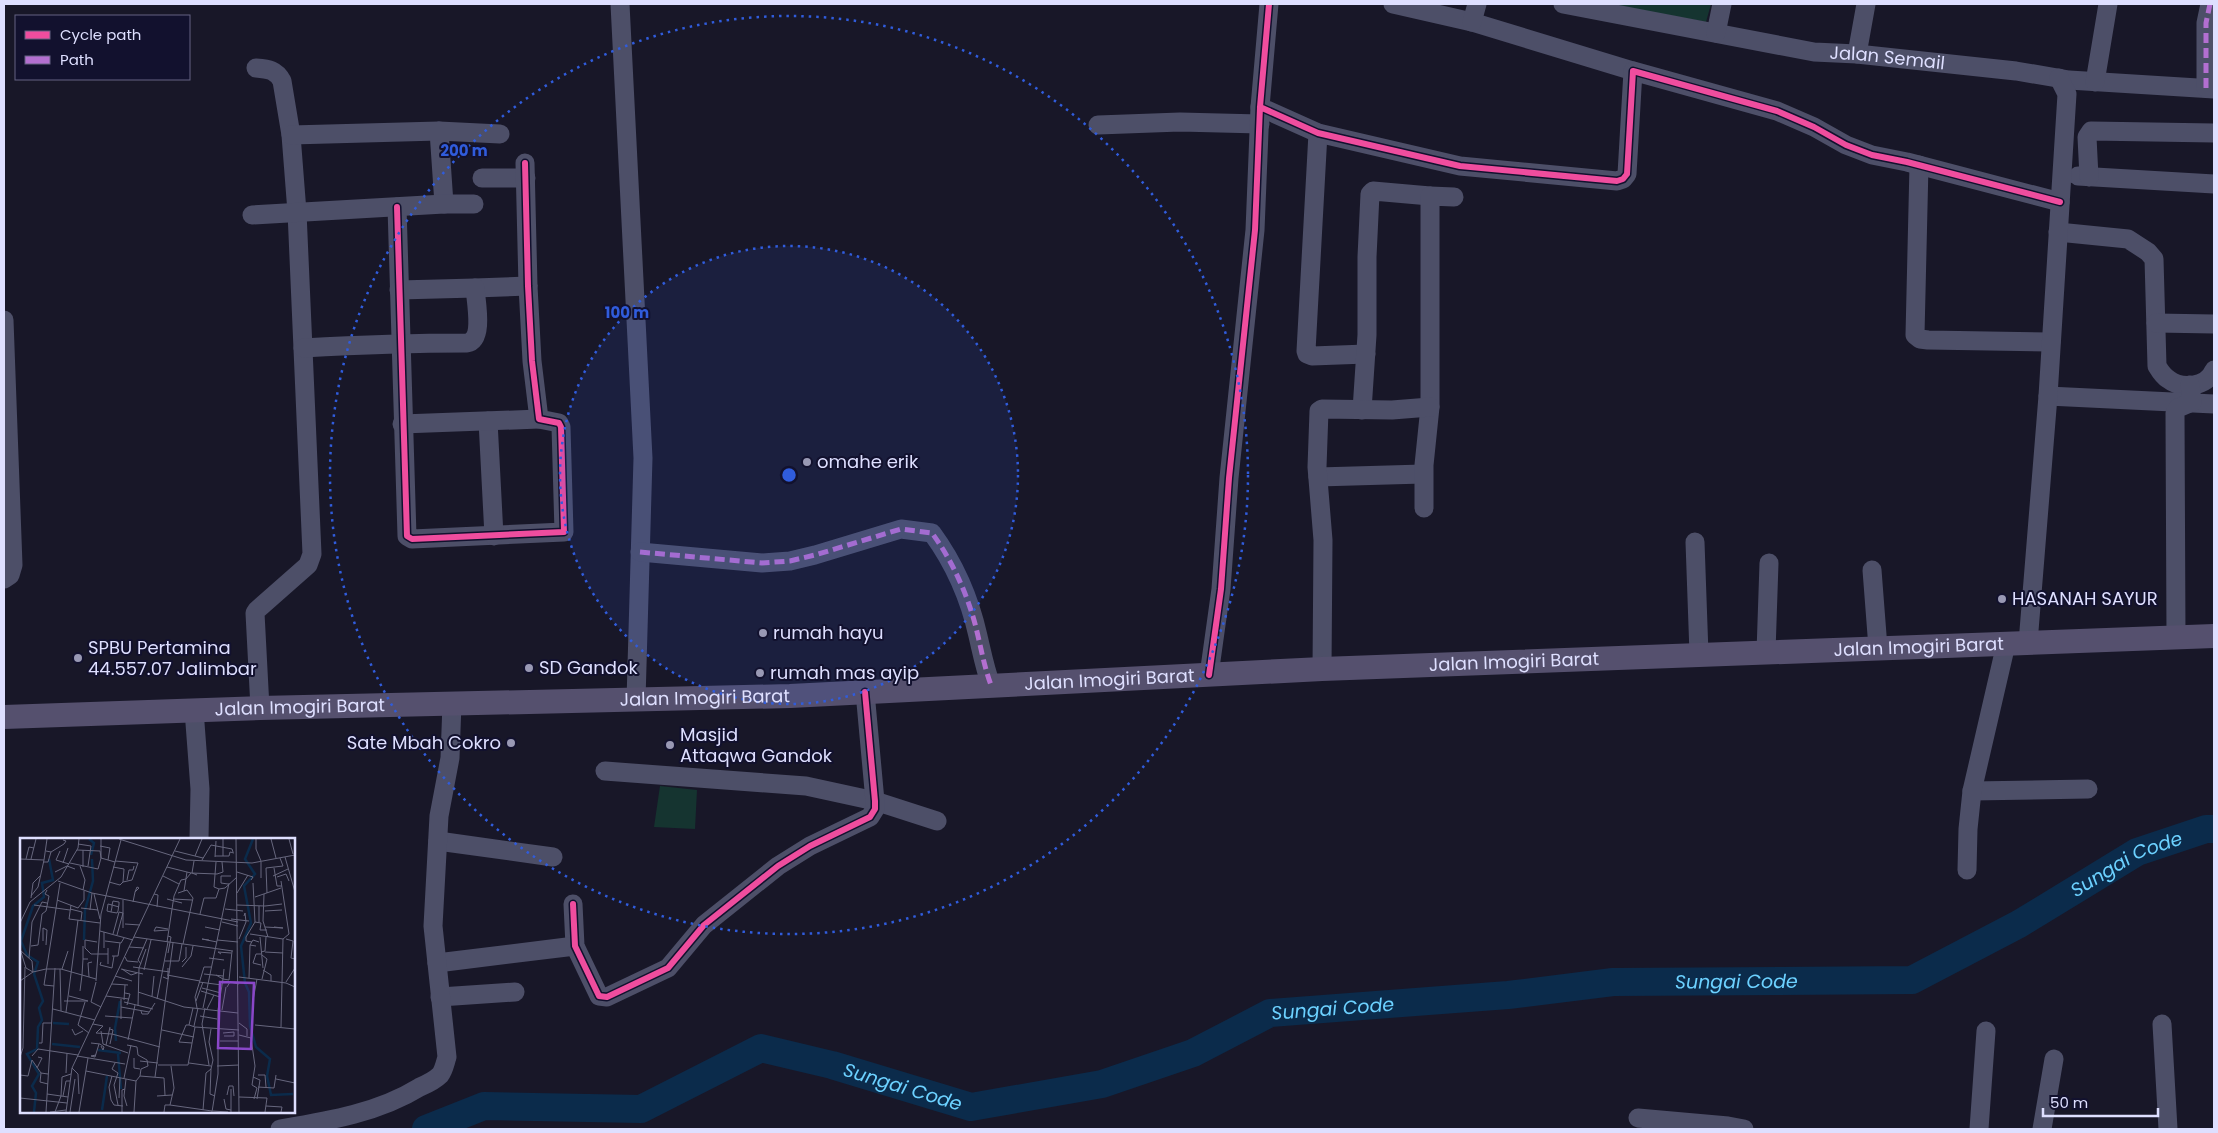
<svg xmlns="http://www.w3.org/2000/svg" width="2218" height="1133" viewBox="0 0 2218 1133" font-family="Poppins,sans-serif">
  <style>
    .green { fill: #153430 }
    .lines { fill: none; stroke-linecap: round; stroke-linejoin: round }
    .river { stroke: #0b2b4b; stroke-width: 28 }
    .minor { stroke: #4d4f68; stroke-width: 19 }
    .major { stroke: #55506e; stroke-width: 24 }
    .quiet { stroke: #b36fd0; stroke-width: 5; stroke-dasharray: 10 5; stroke-linecap: butt }
    .cycleway-casing { stroke: #12112e; stroke-width: 9 }
    .cycleway { stroke: #ef4d9e; stroke-width: 6 }
    .ring { fill: none; stroke: #305cdc; stroke-width: 2.5; stroke-dasharray: 2.5 5 }
    .poi-dot { fill: #9999b4; stroke: #12112e; stroke-width: 2 }
    .labels { text-anchor: middle; stroke-width: 4; stroke-linejoin: round; paint-order: stroke }
    .street-label { font-size: 18px; fill: #dedfff; stroke: #12112e }
    .poi-label { font-size: 18px; fill: #dedfff; stroke: #12112e; text-anchor: start }
    .water-label { font-size: 19px; font-style: italic; fill: #6cd1ff; stroke: #12112e }
    .inset-river { fill: none; stroke: #0b2b4b; stroke-width: 2.5 }
    .inset-road { fill: none; stroke: #67677e; stroke-width: 1 }
    .view { fill: #8a47c9; fill-opacity: 0.15; stroke: #8a47c9; stroke-width: 2.5 }
    .inset-edge { fill: none; stroke: #dedfff; stroke-width: 2.5 }
    .centre { fill: #305cdc; stroke: #12112e; stroke-width: 2.5 }
    .ring-label { font-size: 15px; text-anchor: middle; font-weight: bold; fill: #305cdc; stroke: #12112e; stroke-width: 4; stroke-linejoin: round; paint-order: stroke }
  </style>
  <rect width="100%" height="100%" fill="#181728"/>
  <path class="green" d="M 1608,4 L 1711,4 L 1706,22 Z
    M 660,786 L 697,790 L 695,829 L 654,827 Z"/>
  <g class="lines">
    <path class="river" id="s1" d="M 426,1129 L 484,1106 L 641,1109 L 761,1048 L 832,1065 L 971,1107 L 1102,1084 L 1193,1053 L 1270,1013 L 1508,995 L 1613,982 L 1912,980 L 2019,924 L 2137,852 L 2206,829 L 2214,829"/>
    <g class="minor">
      <path d="M 620,4 L 643,458 L 636,700"/>
      <path d="M 1393,4 L 1472,22 L 1633,71"/>
      <path id="s2" d="M 1563,4 L 1814,52 L 1857,54 L 2016,71 L 2069,80 L 2214,89"/>
      <path d="M 1472,22 L 1477,4"/>
      <path d="M 1716,33 L 1722,4"/>
      <path d="M 1857,54 L 1866,4"/>
      <path d="M 256,68 C 269,69 276,70 282,81 L 291,135 L 297,212 L 312,554 L 308,565 L 257,610 L 255,613 L 260,708"/>
      <path d="M 2095,82 L 2108,4"/>
      <path d="M 2206,88 L 2206,23 L 2210,4"/>
      <path d="M 1260,107 L 1318,133 L 1460,166 L 1617,181 L 1623,179 L 1627,174 L 1633,71 L 1777,111 L 1814,127 L 1846,145 L 1872,155 L 1907,162 L 2060,202"/>
      <path d="M 1098,125 L 1180,122 L 1260,124"/>
      <path d="M 439,131 L 444,204"/>
      <path d="M 1318,133 L 1306,351 L 1307,354 L 1312,356 L 1366,354"/>
      <path d="M 291,135 L 439,131 L 500,134"/>
      <path d="M 1919,165 L 1915,335 L 1920,339 L 1928,340 L 2051,342"/>
      <path d="M 2078,176 L 2214,184"/>
      <path d="M 2089,177 L 2087,137 L 2091,131 L 2214,133"/>
      <path d="M 482,178 L 526,178"/>
      <path d="M 397,207 L 407,536 L 412,539 L 564,532 L 561,427 L 559,423 L 539,419 L 532,361 L 528,286 L 525,163"/>
      <path d="M 252,215 L 444,204 L 474,204"/>
      <path d="M 2058,232 L 2128,239 L 2148,252 L 2154,259 L 2157,366 C 2160,371 2163,376 2168,379 C 2182,390 2207,387 2214,370"/>
      <path d="M 475,288 L 528,286"/>
      <path d="M 4,320 L 13,565 L 10,575 L 4,579"/>
      <path d="M 2156,323 L 2214,324"/>
      <path d="M 303,348 C 357,345 412,343 467,343 C 484,340 476,302 475,288 L 399,290"/>
      <path d="M 2048,396 L 2214,404"/>
      <path d="M 1362,410 L 1367,335 L 1367,257 L 1370,194 L 1373,191 L 1430,196"/>
      <path d="M 488,421 L 494,536"/>
      <path d="M 402,424 L 539,419"/>
      <path d="M 1318,477 L 1423,474"/>
      <path d="M 1424,508 L 1424,465 L 1430,407 L 1430,196 L 1454,197"/>
      <path d="M 1695,542 L 1699,654"/>
      <path d="M 640,552 L 762,563 L 790,561 L 815,555 L 901,529 L 932,533 C 954,563 970,600 978,636 C 982,653 985,669 991,685"/>
      <path d="M 1872,570 L 1878,648"/>
      <path d="M 2176,637 L 2175,413 L 2178,408 L 2192,402 L 2190,385"/>
      <path d="M 2028,643 L 2048,396 L 2067,94 L 2059,78"/>
      <path d="M 1766,652 L 1769,563"/>
      <path d="M 1322,669 L 1323,540 L 1317,467 L 1319,411 L 1322,409 L 1392,410 L 1430,407"/>
      <path d="M 1209,675 L 1221,589 L 1229,478 L 1255,230 L 1260,107 L 1269,4"/>
      <path d="M 194,710 L 200,789 L 199,839"/>
      <path d="M 605,771 L 806,786 L 875,801 L 937,821"/>
      <path d="M 1972,791 L 2088,789"/>
      <path d="M 438,841 L 553,857"/>
      <path d="M 1967,870 L 1968,829 L 1972,791 L 2006,644"/>
      <path d="M 573,904 L 575,946 L 599,996 L 607,997 L 668,968 L 704,925 L 778,866 L 810,846 L 870,817 L 875,809 L 875,801 L 865,692"/>
      <path d="M 437,963 L 575,946"/>
      <path d="M 440,997 L 515,992"/>
      <path d="M 2162,1024 L 2168,1129"/>
      <path d="M 1638,1118 L 1728,1126 L 1744,1129"/>
      <path d="M 280,1129 C 328,1121 378,1113 420,1087 C 427,1084 435,1080 440,1075 C 444,1070 445,1063 447,1057 L 433,926 L 439,816 L 450,758 L 452,703"/>
      <path d="M 1979,1129 L 1986,1031"/>
      <path d="M 2042,1129 L 2054,1059"/>
    </g>
    <path class="major" id="s3" d="M 4,717 L 260,708 L 790,696 L 1322,669 L 2214,636"/>
    <path class="quiet" d="M 2206,88 L 2206,23 L 2210,4
      M 640,552 L 762,563 L 790,561 L 815,555 L 901,529 L 932,533 C 954,563 970,600 978,636 C 982,653 985,669 991,685"/>
    <defs>
      <path id="cycleway" d="M 1260,107 L 1318,133 L 1460,166 L 1617,181 L 1623,179 L 1627,174 L 1633,71 L 1777,111 L 1814,127 L 1846,145 L 1872,155 L 1907,162 L 2060,202
        M 397,207 L 407,536 L 412,539 L 564,532 L 561,427 L 559,423 L 539,419 L 532,361 L 528,286 L 525,163
        M 1209,675 L 1221,589 L 1229,478 L 1255,230 L 1260,107 L 1269,4
        M 573,904 L 575,946 L 599,996 L 607,997 L 668,968 L 704,925 L 778,866 L 810,846 L 870,817 L 875,809 L 875,801 L 865,692"/>
    </defs>
    <use href="#cycleway" class="cycleway-casing"/>
    <use href="#cycleway" class="cycleway"/>
  </g>
  <circle cx="789" cy="475" r="229" fill="#305cdc" fill-opacity=".12"/>
  <g class="ring">
    <circle cx="789" cy="475" r="229"/>
    <circle cx="789" cy="475" r="459"/>
  </g>
  <g class="poi-dot">
    <circle cx="807" cy="462" r="5"/>
    <circle cx="2002" cy="599" r="5"/>
    <circle cx="763" cy="633" r="5"/>
    <circle cx="78" cy="658" r="5"/>
    <circle cx="529" cy="668" r="5"/>
    <circle cx="760" cy="673" r="5"/>
    <circle cx="511" cy="743" r="5"/>
    <circle cx="670" cy="745" r="5"/>
  </g>
  <g class="labels">
    <g class="street-label">
      <text dy="6" stroke="none"><textPath href="#s2" startOffset="329">Jalan Semail</textPath></text>
      <text dy="6" stroke="none"><textPath href="#s3" startOffset="1916">Jalan Imogiri Barat</textPath></text>
      <text dy="6" stroke="none"><textPath href="#s3" startOffset="1511">Jalan Imogiri Barat</textPath></text>
      <text dy="6" stroke="none"><textPath href="#s3" startOffset="1106">Jalan Imogiri Barat</textPath></text>
      <text dy="6" stroke="none"><textPath href="#s3" startOffset="701">Jalan Imogiri Barat</textPath></text>
      <text dy="6" stroke="none"><textPath href="#s3" startOffset="296">Jalan Imogiri Barat</textPath></text>
    </g>
    <g class="poi-label">
      <text x="817" y="468">omahe erik</text>
      <text x="2012" y="605">HASANAH SAYUR</text>
      <text x="773" y="639">rumah hayu</text>
      <text x="88" y="654">SPBU Pertamina<tspan x="88" dy="21">44.557.07 Jalimbar</tspan></text>
      <text x="539" y="674">SD Gandok</text>
      <text x="770" y="679">rumah mas ayip</text>
      <text x="680" y="741">Masjid<tspan x="680" dy="21">Attaqwa Gandok</tspan></text>
      <text x="501" y="749" text-anchor="end">Sate Mbah Cokro</text>
    </g>
    <g class="water-label">
      <text dy="7" stroke="none"><textPath href="#s1" startOffset="1776">Sungai Code</textPath></text>
      <text dy="7" stroke="none"><textPath href="#s1" startOffset="1356">Sungai Code</textPath></text>
      <text dy="7" stroke="none"><textPath href="#s1" startOffset="951">Sungai Code</textPath></text>
      <text dy="7" stroke="none"><textPath href="#s1" startOffset="501">Sungai Code</textPath></text>
    </g>
  </g>
  <g transform="translate(20 838)">
    <rect width="275" height="275" fill="#181728"/>
    <path class="inset-river" d="M 69,1 L 74,5 L 71,17M 233,1 L 225,21 L 235,36 L 224,48 L 231,85 L 221,108 L 225,145 L 229,154 L 230,188 L 236,209 L 250,221 L 247,238 L 251,257 L 273,256M 64,102 L 65,72 L 73,43 L 72,21M 33,185 L 49,186M 96,203 L 95,190 L 100,163M 32,206 L 60,209M 78,212 L 101,215M 98,216 L 101,251M 82,272 L 87,238M 14,274 L 16,255 L 12,248 L 19,236 L 7,216 L 17,211 L 18,189 L 22,182 L 19,170 L 23,163 L 14,136 L 18,124 L 7,117 L 1,103 L 13,68 L 24,59 L 22,45 L 33,42 L 29,21"/>
    <path class="inset-road" d="M 81,1 L 81,20M 99,1 L 166,22 L 232,25 L 275,17M 216,1 L 219,274M 236,1 L 236,11 L 241,23M 251,1 L 256,20M 269,1 L 273,16M 58,6 L 71,8 L 68,28M 80,8 L 90,10 L 88,22M 57,12 L 80,13 L 81,20 L 95,24M 63,12 L 63,29M 26,13 L 31,14 L 44,6 L 46,3 L 43,2M 40,13 L 36,22 L 49,26M 155,13 L 183,20M 175,18 L 182,1M 195,18 L 209,18 L 210,14 L 214,15M 203,18 L 203,1M 195,19 L 196,3M 265,19 L 275,54M 0,21 L 24,22 L 18,49 L 11,58M 6,21 L 9,9 L 14,10M 11,21 L 16,1M 24,22 L 27,1M 182,22 L 191,7 L 212,11 L 213,14M 95,23 L 118,25 L 112,42 L 103,44M 174,23 L 172,35 L 177,37M 23,24 L 28,24 L 31,14M 196,24 L 194,49 L 199,51M 43,25 L 48,10M 50,25 L 78,31 L 81,20M 60,28 L 65,42 L 63,52M 147,29 L 171,35 L 197,36 L 203,34 L 202,24M 254,30 L 257,48 L 262,48M 35,34 L 47,28 L 55,31M 217,34 L 233,39 L 231,42M 143,38 L 159,46M 253,38 L 268,31M 257,39 L 266,36 L 269,43M 241,40 L 241,24M 107,42 L 109,32 L 113,32 L 114,28M 38,43 L 72,55 L 218,84M 89,44 L 100,47 L 103,44 L 104,31 L 93,29M 233,45 L 235,84M 208,46 L 201,45 L 201,38 L 211,38M 164,53 L 167,34M 158,55 L 167,52 L 173,60 L 163,106M 217,55 L 228,37M 247,55 L 246,30 L 263,28 L 260,20M 74,56 L 80,81M 134,56 L 138,57 L 137,69M 244,56 L 243,83 L 248,99M 235,59 L 261,50M 11,60 L 13,45 L 20,38M 147,61 L 162,65M 153,61 L 172,62M 37,62 L 58,70 L 64,62 L 64,53M 103,62 L 103,90M 113,64 L 115,54 L 117,49 L 119,50 L 115,54M 14,67 L 50,72M 51,67 L 49,81 L 80,85M 217,67 L 245,68M 245,68 L 262,66M 61,70 L 78,72M 50,71 L 62,74 L 61,82M 205,71 L 223,73M 70,72 L 72,55M 245,73 L 262,72M 91,74 L 92,69 L 92,67 L 93,63 L 99,64 L 99,66 L 98,73 L 97,75 L 91,74 L 87,73 L 88,66 L 92,67 L 99,69M 180,76 L 184,60 L 196,60 L 199,51 L 205,50 L 217,39M 211,81 L 229,83M 202,84 L 218,88M 235,84 L 241,85 L 240,92 L 247,92M 239,84 L 239,68M 0,85 L 10,64 L 41,39 L 58,10 L 59,1M 105,86 L 120,87M 185,89 L 200,92M 245,89 L 263,90 L 254,89M 148,92 L 134,93 L 136,89 L 148,91M 80,93 L 113,102M 84,94 L 84,110M 93,96 L 99,74 L 103,75M 230,96 L 263,101 L 269,96 L 261,43M 97,97 L 103,75M 148,98 L 151,99 L 148,115M 114,99 L 213,113M 240,99 L 243,130M 219,101 L 226,84 L 225,75 L 224,78M 266,101 L 273,103 L 271,120 L 275,121M 189,102 L 182,101 L 197,104M 197,102 L 218,104M 23,103 L 23,90 L 27,92 L 26,107M 85,103 L 101,105 L 104,100M 77,104 L 65,102 L 65,110 L 71,116 L 88,116M 147,104 L 154,58 L 161,42 L 166,41 L 171,35M 232,104 L 226,103 L 226,99 L 235,84M 11,108 L 18,107 L 22,76 L 26,73 L 29,58 L 25,56 L 27,52M 63,108 L 63,121 L 68,121M 236,108 L 230,107 L 233,102 L 239,104M 109,109 L 124,110M 0,112 L 12,123 L 13,134M 1,114 L 6,130 L 13,134M 241,114 L 245,113 L 246,99M 245,114 L 263,115M 201,116 L 198,114 L 211,115M 92,118 L 98,118 L 100,105M 105,119 L 107,123 L 118,124M 9,120 L 12,84 L 22,64 L 27,65M 189,120 L 204,122M 145,123 L 159,123 L 162,106M 81,124 L 80,127 L 92,130 L 94,118M 162,124 L 166,120 L 166,109M 88,126 L 88,110M 121,126 L 118,122 L 127,101M 241,127 L 233,125 L 236,116 L 241,116M 113,129 L 150,134M 162,129 L 171,118 L 173,108M 27,131 L 41,131 L 76,141M 40,131 L 41,173M 42,131 L 48,113M 101,131 L 123,136M 102,131 L 111,137 L 117,135M 124,132 L 131,102M 243,132 L 251,137 L 251,143M 184,136 L 203,138M 62,137 L 63,121M 147,137 L 180,143M 196,137 L 203,141 L 204,131M 95,138 L 112,143M 69,139 L 68,125 L 72,124M 143,139 L 148,141 L 148,130M 219,139 L 266,145 L 275,149M 229,140 L 230,107M 242,141 L 247,121 L 242,117M 0,143 L 13,134 L 26,131M 76,143 L 81,76 L 101,2M 76,144 L 71,164 L 81,169M 179,144 L 202,147M 266,144 L 275,130M 92,146 L 108,147M 34,148 L 24,147 L 40,45M 207,149 L 210,144 L 219,146M 182,150 L 201,155M 60,153 L 62,137M 181,153 L 200,159M 118,154 L 164,169 L 218,175M 105,155 L 110,156 L 107,167M 49,158 L 68,163M 86,158 L 109,161M 132,158 L 134,138M 101,161 L 101,181M 137,161 L 148,104M 104,162 L 105,147M 233,162 L 237,141M 44,163 L 68,163M 176,163 L 183,144M 65,164 L 58,187 L 69,195M 104,164 L 133,171M 118,168 L 119,130 L 126,111M 101,169 L 129,174M 177,170 L 175,159 L 184,129 L 191,129M 183,170 L 209,45M 185,170 L 182,186 L 189,227M 33,171 L 75,182M 187,171 L 194,157M 202,172 L 206,149M 121,173 L 122,176 L 128,176 L 135,165M 46,174 L 58,82M 85,178 L 112,180M 180,178 L 197,181M 219,185 L 227,191 L 227,198M 73,186 L 83,188 L 76,195M 235,187 L 275,191M 174,188 L 178,170M 175,189 L 219,192M 261,189 L 263,101M 52,191 L 55,197 L 63,193M 90,191 L 93,192 L 90,206M 142,192 L 174,199M 81,193 L 83,206 L 108,215M 76,195 L 92,196 L 140,209M 203,195 L 214,194 L 214,198 L 204,198M 219,197 L 231,200 L 235,228 L 232,247 L 237,250 L 234,261M 108,202 L 115,167M 200,203 L 218,203M 19,205 L 22,205 L 23,185 L 32,185M 71,205 L 80,206 L 84,209 L 83,212 L 81,208M 172,205 L 159,204 L 166,187 L 169,187 L 173,170M 86,207 L 90,189M 107,207 L 117,209 L 118,217 L 127,222 L 128,228 L 121,231 L 120,238M 76,217 L 71,218 L 75,219 L 79,206M 12,218 L 18,211 L 58,217M 57,218 L 105,226M 0,219 L 3,210 L 5,129M 114,220 L 114,230 L 120,231M 120,223 L 138,225M 95,225 L 92,231 L 98,235 L 94,247 L 98,267M 169,225 L 191,228M 138,227 L 168,227 L 175,189 L 169,187M 197,228 L 219,227M 17,230 L 22,220 L 18,219M 52,230 L 58,236 L 59,256M 191,231 L 190,256 L 195,258M 66,233 L 116,243M 46,235 L 47,215M 0,237 L 8,238 L 12,222 L 21,235M 238,237 L 245,237 L 246,249M 92,238 L 89,249 L 91,262 L 94,267 L 103,268M 135,239 L 153,105M 233,239 L 240,242 L 237,261M 104,240 L 111,207M 106,241 L 104,258 L 107,268M 256,241 L 275,245M 116,243 L 120,238 L 144,240 L 145,257M 28,246 L 20,244 L 21,235 L 28,236M 238,249 L 254,250 L 256,237M 27,256 L 41,258 L 42,239 L 51,236M 207,257 L 209,248 L 213,248 L 214,258M 43,258 L 46,243 L 50,243M 137,258 L 152,257M 219,259 L 247,260 L 245,274M 0,260 L 47,265M 99,260 L 100,240M 204,261 L 206,271 L 211,272M 150,267 L 192,273M 246,268 L 262,269 L 261,274M 183,272 L 186,235 L 191,231 L 193,222 L 189,204 L 191,191M 193,273 L 208,274M 26,274 L 35,130M 30,274 L 46,272M 35,274 L 41,258 L 48,259M 46,274 L 52,230 L 160,1M 50,274 L 55,241M 59,274 L 68,220M 102,274 L 102,252 L 105,251M 114,274 L 116,243M 144,274 L 145,267 L 150,267 L 154,250 L 151,228M 192,274 L 198,236 L 198,172 L 203,141 L 209,142 L 212,113M 211,274 L 211,251"/>
    <path class="view" d="M 200,144 L 234,145 L 231,211 L 198,210 Z"/>
    <rect width="275" height="275" class="inset-edge"/>
  </g>
  <circle cx="789" cy="475" r="8" class="centre"/>
  <g class="ring-label">
    <text x="464" y="156">200 m</text>
    <text x="627" y="318">100 m</text>
  </g>
  <rect width="2218" height="1133" fill="none" stroke="#dedfff" stroke-width="10"/>
  <rect x="15" y="15" width="175" height="65" fill="#12112e" stroke="#646382"/>
  <rect x="25" y="31" width="25" height="8" fill="#ef4d9e" stroke="#646382"/>
  <text x="60" y="40" font-size="15" fill="#dedfff">Cycle path</text>
  <rect x="25" y="56" width="25" height="8" fill="#b36fd0" stroke="#646382"/>
  <text x="60" y="65" font-size="15" fill="#dedfff">Path</text>
  <path d="M2043 1108v8h115v-8" fill="none" stroke="#dedfff" stroke-width="2.5"/>
  <text x="2050" y="1108" font-size="15" fill="#dedfff" stroke="#12112e" stroke-width="4" paint-order="stroke">50 m</text>
</svg>
